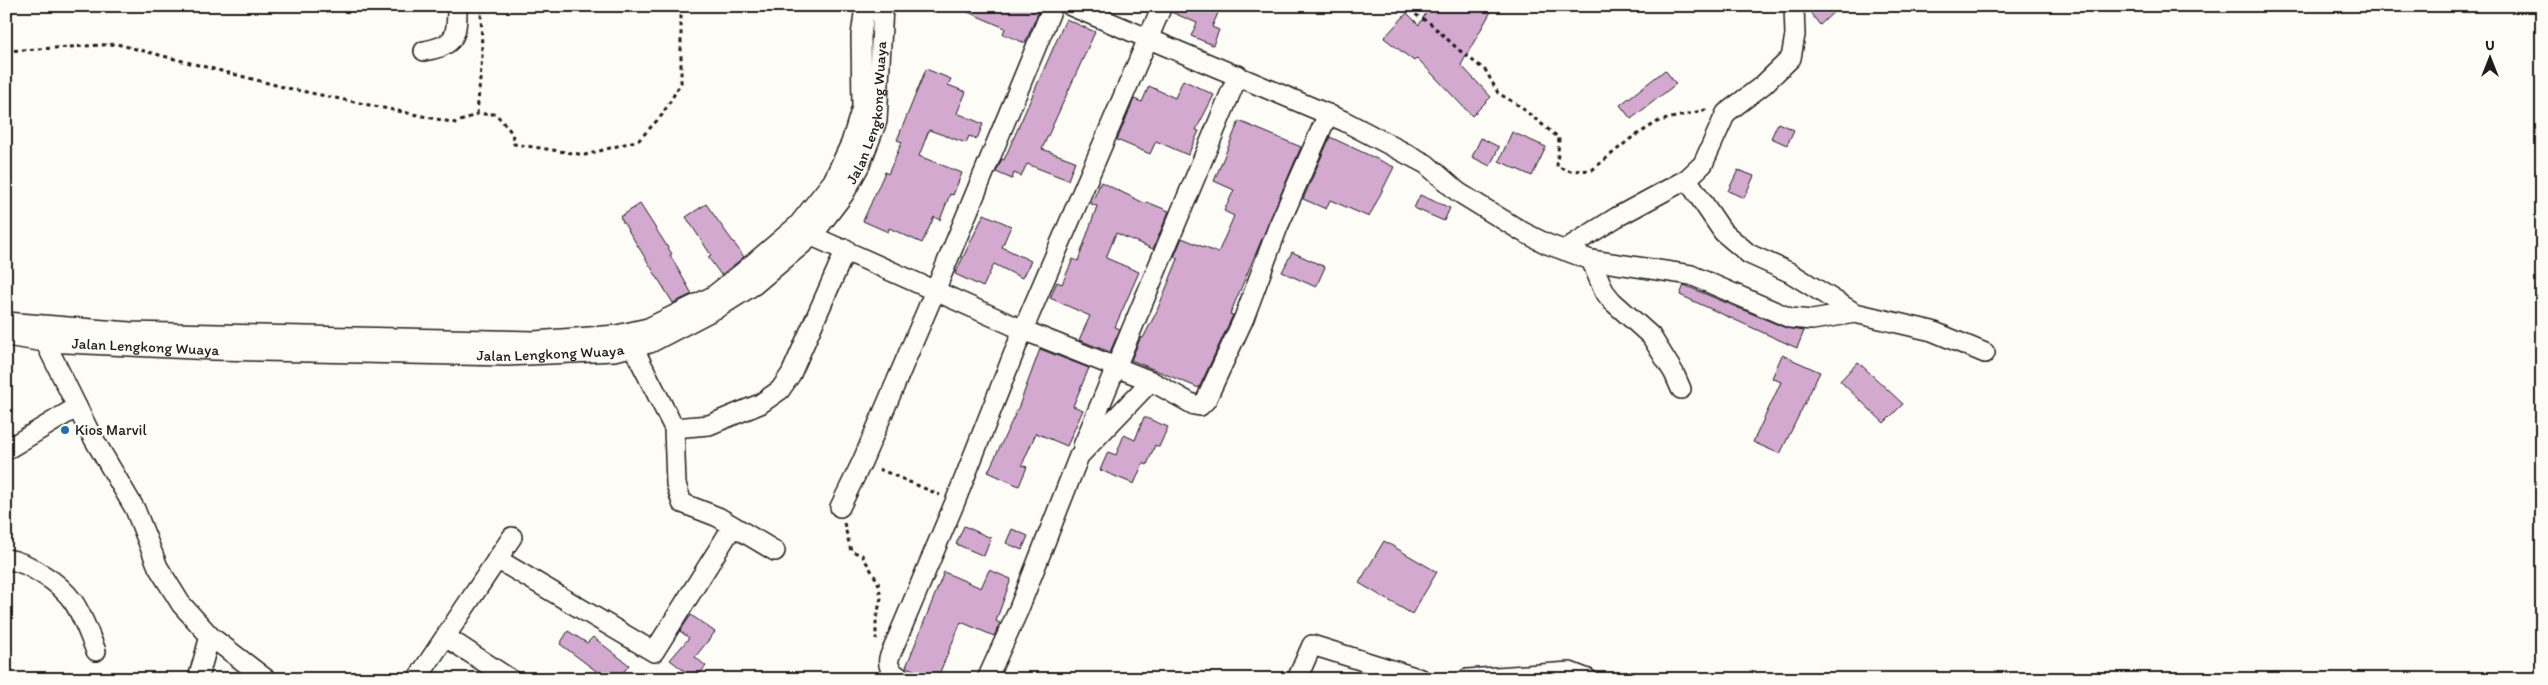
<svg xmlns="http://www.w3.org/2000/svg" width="2548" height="685" viewBox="0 0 2548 685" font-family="Itim,sans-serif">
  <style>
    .building { fill: #d3a9cf; stroke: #1c1c1c }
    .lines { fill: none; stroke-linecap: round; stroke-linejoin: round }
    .minor-casing { stroke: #1c1c1c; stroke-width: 22 }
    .path { stroke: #1c1c1c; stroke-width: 3; stroke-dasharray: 4 4; stroke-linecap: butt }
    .minor { stroke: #fdfcf7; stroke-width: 19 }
    .poi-dot { fill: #1f6fb2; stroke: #fdfcf7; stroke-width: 2 }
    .labels { text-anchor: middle; stroke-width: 4.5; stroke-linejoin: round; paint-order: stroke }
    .street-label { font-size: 15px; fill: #1c1c1c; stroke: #fdfcf7 }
    .poi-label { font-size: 15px; fill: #1c1c1c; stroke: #fdfcf7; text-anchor: start }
  </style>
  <rect width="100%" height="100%" fill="#fdfcf7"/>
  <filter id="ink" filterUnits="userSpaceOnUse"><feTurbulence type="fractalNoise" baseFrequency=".02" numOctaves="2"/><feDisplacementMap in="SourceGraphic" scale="10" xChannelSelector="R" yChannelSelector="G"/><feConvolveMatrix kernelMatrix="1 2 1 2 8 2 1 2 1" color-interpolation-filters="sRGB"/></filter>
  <g filter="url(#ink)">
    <path class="building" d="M 954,6 L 1041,6 L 1025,43 L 1003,34 L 1005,28 Z
      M 1173,6 L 1221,6 L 1212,27 L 1219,30 L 1213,45 L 1191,36 L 1197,23 L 1171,12 Z
      M 1430,6 L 1494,6 L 1461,65 L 1491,97 L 1472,116 L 1417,58 L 1414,61 L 1384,38 L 1407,13 L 1419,25 Z
      M 1805,6 L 1840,6 L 1820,25 Z
      M 1066,19 L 1095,32 L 1042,149 L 1075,161 L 1068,180 L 1027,164 L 1021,176 L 1014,173 L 1012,179 L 996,172 L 1002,159 L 1004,160 Z
      M 926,69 L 951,79 L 948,85 L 966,92 L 957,113 L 983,124 L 977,139 L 969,136 L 966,143 L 929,130 L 919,156 L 962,173 L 953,195 L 950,194 L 940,220 L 934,217 L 922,243 L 889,228 L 888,232 L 863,221 L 885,172 L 888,174 L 902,142 L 897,140 Z
      M 1665,70 L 1676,84 L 1631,119 L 1620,105 Z
      M 1183,80 L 1214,95 L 1196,130 L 1199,131 L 1188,155 L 1156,141 L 1150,154 L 1117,140 L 1134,99 L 1142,102 L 1149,86 L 1175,98 Z
      M 1239,121 L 1301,147 L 1230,314 L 1233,315 L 1199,388 L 1131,360 L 1141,337 L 1143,338 L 1156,313 L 1178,259 L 1174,257 L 1182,238 L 1218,253 L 1234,216 L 1224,211 L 1234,190 L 1214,181 Z
      M 1778,123 L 1794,130 L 1787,145 L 1771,138 Z
      M 1512,132 L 1546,147 L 1532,176 L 1499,161 Z
      M 1330,137 L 1394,167 L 1369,217 L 1330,200 L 1326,209 L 1303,199 Z
      M 1481,138 L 1499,147 L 1490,166 L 1472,157 Z
      M 1738,170 L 1754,176 L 1744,198 L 1728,191 Z
      M 1101,182 L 1146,204 L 1147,202 L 1169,211 L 1153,249 L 1116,233 L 1106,258 L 1139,272 L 1115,327 L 1120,329 L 1110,352 L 1079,340 L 1090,316 L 1050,298 L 1057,282 L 1062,284 L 1073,259 L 1078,261 L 1097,206 L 1091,204 Z
      M 1420,195 L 1450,208 L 1444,221 L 1414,208 Z
      M 640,204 L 672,254 L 670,255 L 692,294 L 673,303 L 620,217 Z
      M 706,204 L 744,257 L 721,275 L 708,257 L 711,255 L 686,217 Z
      M 984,214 L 1011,226 L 1002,247 L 1031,261 L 1022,278 L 994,264 L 983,287 L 955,274 Z
      M 1292,252 L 1325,267 L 1316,287 L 1282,272 Z
      M 1684,285 L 1786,328 L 1804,331 L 1797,348 L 1680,295 Z
      M 1040,349 L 1089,368 L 1073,406 L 1083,410 L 1067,446 L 1036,433 L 1022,465 L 1027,467 L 1019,486 L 988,472 L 1019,406 Z
      M 1782,355 L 1820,372 L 1780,454 L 1753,442 L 1781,382 L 1772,378 Z
      M 1858,362 L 1903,404 L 1884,423 L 1840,381 Z
      M 1144,417 L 1168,427 L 1159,447 L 1155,445 L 1147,465 L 1143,463 L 1134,484 L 1100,470 L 1108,452 L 1116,455 L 1124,435 L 1135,440 Z
      M 964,526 L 991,538 L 984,556 L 956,544 Z
      M 1012,529 L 1028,536 L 1022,550 L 1006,543 Z
      M 1384,541 L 1437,572 L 1412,614 L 1359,583 Z
      M 989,570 L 1011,579 L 996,621 L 1000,623 L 994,636 L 961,622 L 937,679 L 906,667 L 944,572 L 981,588 Z
      M 691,615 L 715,632 L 695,657 L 706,666 L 695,679 L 670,660 L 689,638 L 680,631 Z
      M 568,631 L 587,643 L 593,637 L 629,665 L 618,679 L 607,679 L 560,644 Z"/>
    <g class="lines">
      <defs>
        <g id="minor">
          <path d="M 1071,6 L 1344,121 L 1426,164 L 1458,192 L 1523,232 L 1547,244 L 1591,260 L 1691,275 L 1790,318 L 1812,320 L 1855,313 L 1932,331 L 1985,353"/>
          <path d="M 1794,6 L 1795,35 L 1791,58 L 1763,85 L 1726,113 L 1703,164 L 1687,179 L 1723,232 L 1749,254 L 1789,272 L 1855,313"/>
          <path d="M 424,51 C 456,45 457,37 457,6"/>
          <path d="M 803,229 L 812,236 L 1023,330 L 1151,381"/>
          <path d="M 1564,250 L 1617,217 L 1687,179"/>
          <path d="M 1591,260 L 1604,291 L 1612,301 L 1651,336 L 1674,373 L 1681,389"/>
          <path d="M 6,322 L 130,332 L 534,341 L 617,335 L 648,328 L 713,296 L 742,273 L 798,225 L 833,181 L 851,143 L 862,107 L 861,36 L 865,6"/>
          <path d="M 44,332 L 45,342 L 88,429 L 135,509 L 158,567 L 181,604 L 210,636 L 266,679"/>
          <path id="s1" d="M 6,336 L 45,342 L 214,350 L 507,356 L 614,351 L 650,343 L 721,306 L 754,285 L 812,236 L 844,194 L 860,165 L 877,121 L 883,6"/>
          <path d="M 633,347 L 674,428 L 676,484 L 682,503 L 718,517 L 775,551"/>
          <path d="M 674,428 L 709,425 L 760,404 L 780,390 L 791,374 L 846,249"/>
          <path d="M 1083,446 L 1238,75"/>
          <path d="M 6,450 L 77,407"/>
          <path d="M 840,507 L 862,462 L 935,291 L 1053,6"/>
          <path d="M 6,559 C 20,561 29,566 42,574 C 77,595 81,615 96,651"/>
          <path d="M 497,559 L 654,652 L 733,526"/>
          <path d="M 446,637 L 510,679"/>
          <path d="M 198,679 L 210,636"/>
          <path d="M 417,679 L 512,537"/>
          <path d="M 903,679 C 894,674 887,669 889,658 L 955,502 L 1023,330 L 1162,6"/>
          <path d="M 987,679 L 1018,611 L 1079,456 L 1151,381 L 1194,405 L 1200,406 L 1206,400 L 1244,318 L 1278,227 L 1328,114"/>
          <path d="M 1297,679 L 1312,645 L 1421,679"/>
          <path d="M 1467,679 L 1570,672 L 1588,679"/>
        </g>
      </defs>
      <use href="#minor" class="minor-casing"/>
      <path class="path" d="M 1402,6 L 1431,24 L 1459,50 L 1486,71 L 1498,93 L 1518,105 L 1559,138 L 1557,167 L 1571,171 L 1592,170 L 1630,139 L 1659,121 L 1709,109
        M 6,51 L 117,44 L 287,88 L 456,123 L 477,114 L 496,114 L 512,133 L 514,144 L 585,155 L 639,140 L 662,115 L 681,83 L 681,6
        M 477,114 L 482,56 L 481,6
        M 879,469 L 940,495
        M 844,523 L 851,551 L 862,555 L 878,582 L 881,598 L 876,620 L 876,640"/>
      <use href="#minor" class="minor"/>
    </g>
  </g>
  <circle class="poi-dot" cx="65" cy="430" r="5"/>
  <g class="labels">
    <g class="street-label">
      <text dy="5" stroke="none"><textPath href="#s1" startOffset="980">Jalan Lengkong Wuaya</textPath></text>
      <text dy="5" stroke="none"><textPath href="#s1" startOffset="140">Jalan Lengkong Wuaya</textPath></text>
      <text dy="5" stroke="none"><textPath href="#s1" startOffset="545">Jalan Lengkong Wuaya</textPath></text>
    </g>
    <g class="poi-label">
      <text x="75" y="435">Kios Marvil</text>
    </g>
  </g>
  <rect width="2548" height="685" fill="none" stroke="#fdfcf7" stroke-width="25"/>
  <rect x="12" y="12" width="2523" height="660" fill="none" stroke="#1c1c1c" stroke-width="2" filter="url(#ink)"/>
  <g transform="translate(2490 58)" stroke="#fdfcf7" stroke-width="4" paint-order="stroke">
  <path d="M0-4L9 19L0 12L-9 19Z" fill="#1c1c1c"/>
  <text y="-8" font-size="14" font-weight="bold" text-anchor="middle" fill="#1c1c1c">U</text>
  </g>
</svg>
